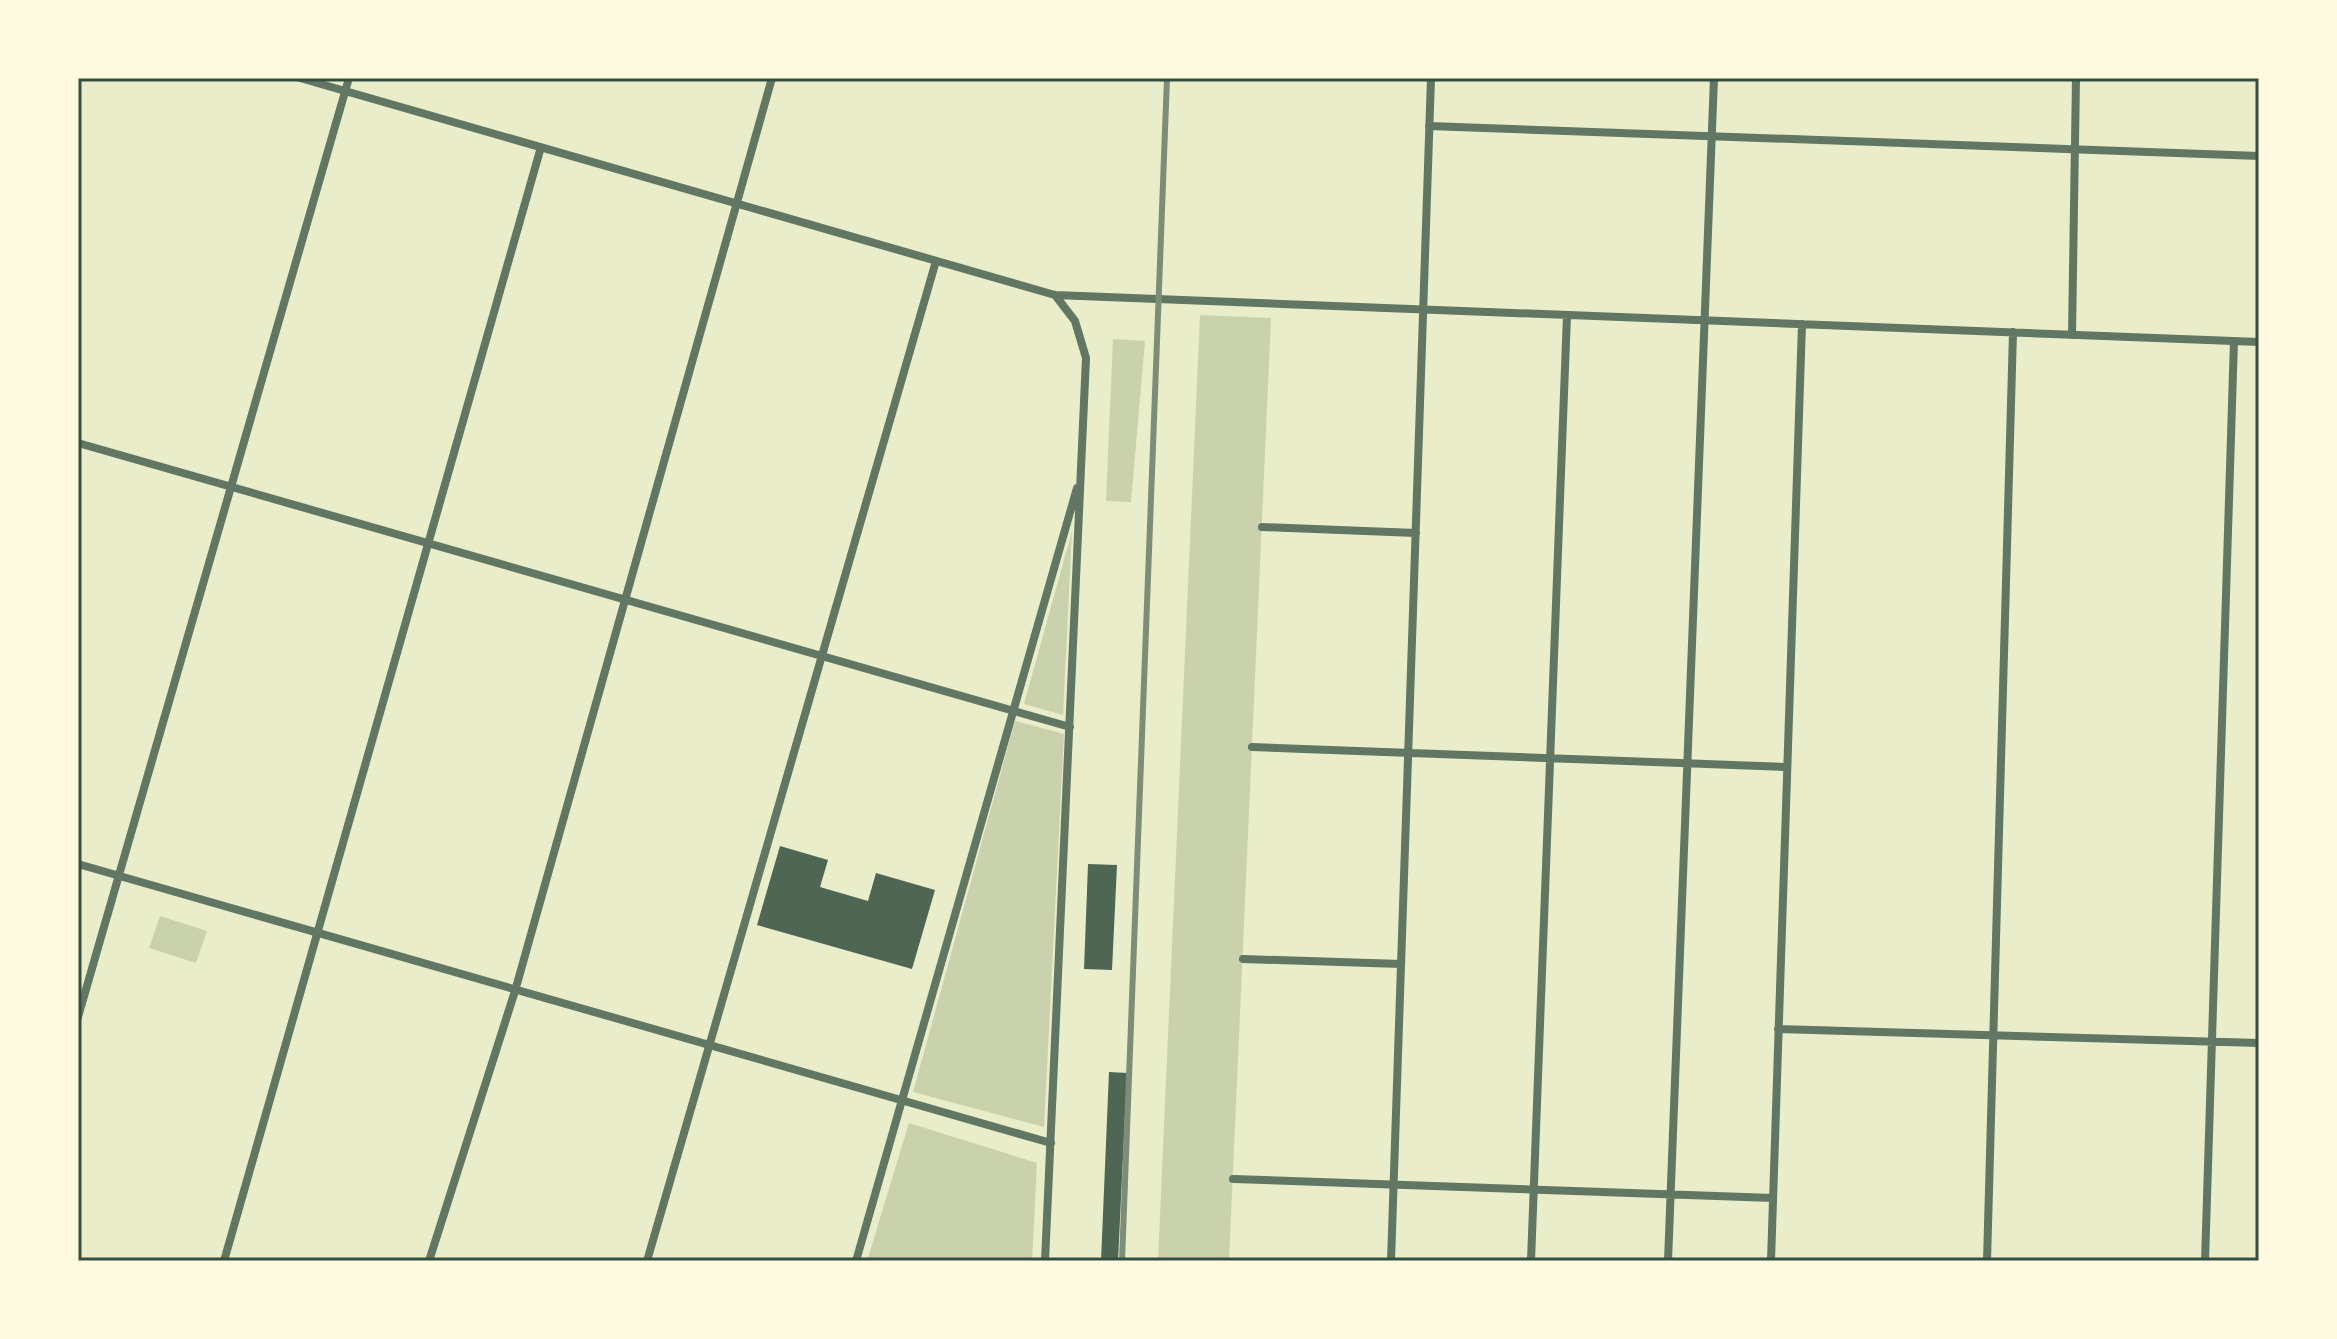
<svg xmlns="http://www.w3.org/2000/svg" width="2337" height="1339" viewBox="0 0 2337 1339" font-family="Signika,sans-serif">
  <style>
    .green { fill: #cad2ad }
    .building { fill: #4f6655 }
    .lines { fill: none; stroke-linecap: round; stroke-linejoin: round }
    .minor { stroke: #617663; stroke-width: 8 }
    .rail { stroke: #7c8e77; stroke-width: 6 }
    .neatline { fill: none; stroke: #344e41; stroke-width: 3 }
  </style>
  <rect width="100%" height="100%" fill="#e9edc9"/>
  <path class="green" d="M 1200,315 L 1271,318 L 1229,1261 L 1158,1261 Z
    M 1113,339 L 1145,341 L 1131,502 L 1106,501 Z
    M 1072,531 L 1063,715 L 1024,704 Z
    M 1015,721 L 1064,734 L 1044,1127 L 913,1092 Z
    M 160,916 L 207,931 L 196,963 L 149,948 Z
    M 909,1123 L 1037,1163 L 1032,1261 L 867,1261 Z"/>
  <path class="building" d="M 780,846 L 828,860 L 820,887 L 868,901 L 876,873 L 935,890 L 912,969 L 757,925 Z
    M 1088,864 L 1117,865 L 1112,970 L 1084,969 Z
    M 1109,1072 L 1127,1073 L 1118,1261 L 1101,1261 Z"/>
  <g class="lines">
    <path class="minor" d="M 300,78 L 1055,295 L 2259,342
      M 1429,126 L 2259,156
      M 2072,335 L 2076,78
      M 78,443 L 1070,727
      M 1262,527 L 1416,533
      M 1252,747 L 1787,767
      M 78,864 L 1051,1143
      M 1243,959 L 1401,964
      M 78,1017 L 349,78
      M 1778,1029 L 2259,1043
      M 1233,1179 L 1773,1198
      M 224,1261 L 541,147
      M 429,1261 L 515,991 L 772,78
      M 647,1261 L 936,261
      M 856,1261 L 1077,488
      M 1045,1261 L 1086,358 L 1075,321 L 1055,295
      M 1391,1261 L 1431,78
      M 1531,1261 L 1567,315
      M 1668,1261 L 1714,78
      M 1771,1261 L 1802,324
      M 1987,1261 L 2013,332
      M 2205,1261 L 2234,341"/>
    <path class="rail" d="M 1122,1261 L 1167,78"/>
  </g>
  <rect width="2337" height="1339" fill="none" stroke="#fefae0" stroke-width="160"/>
  <rect x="80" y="80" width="2177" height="1179" class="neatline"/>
</svg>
